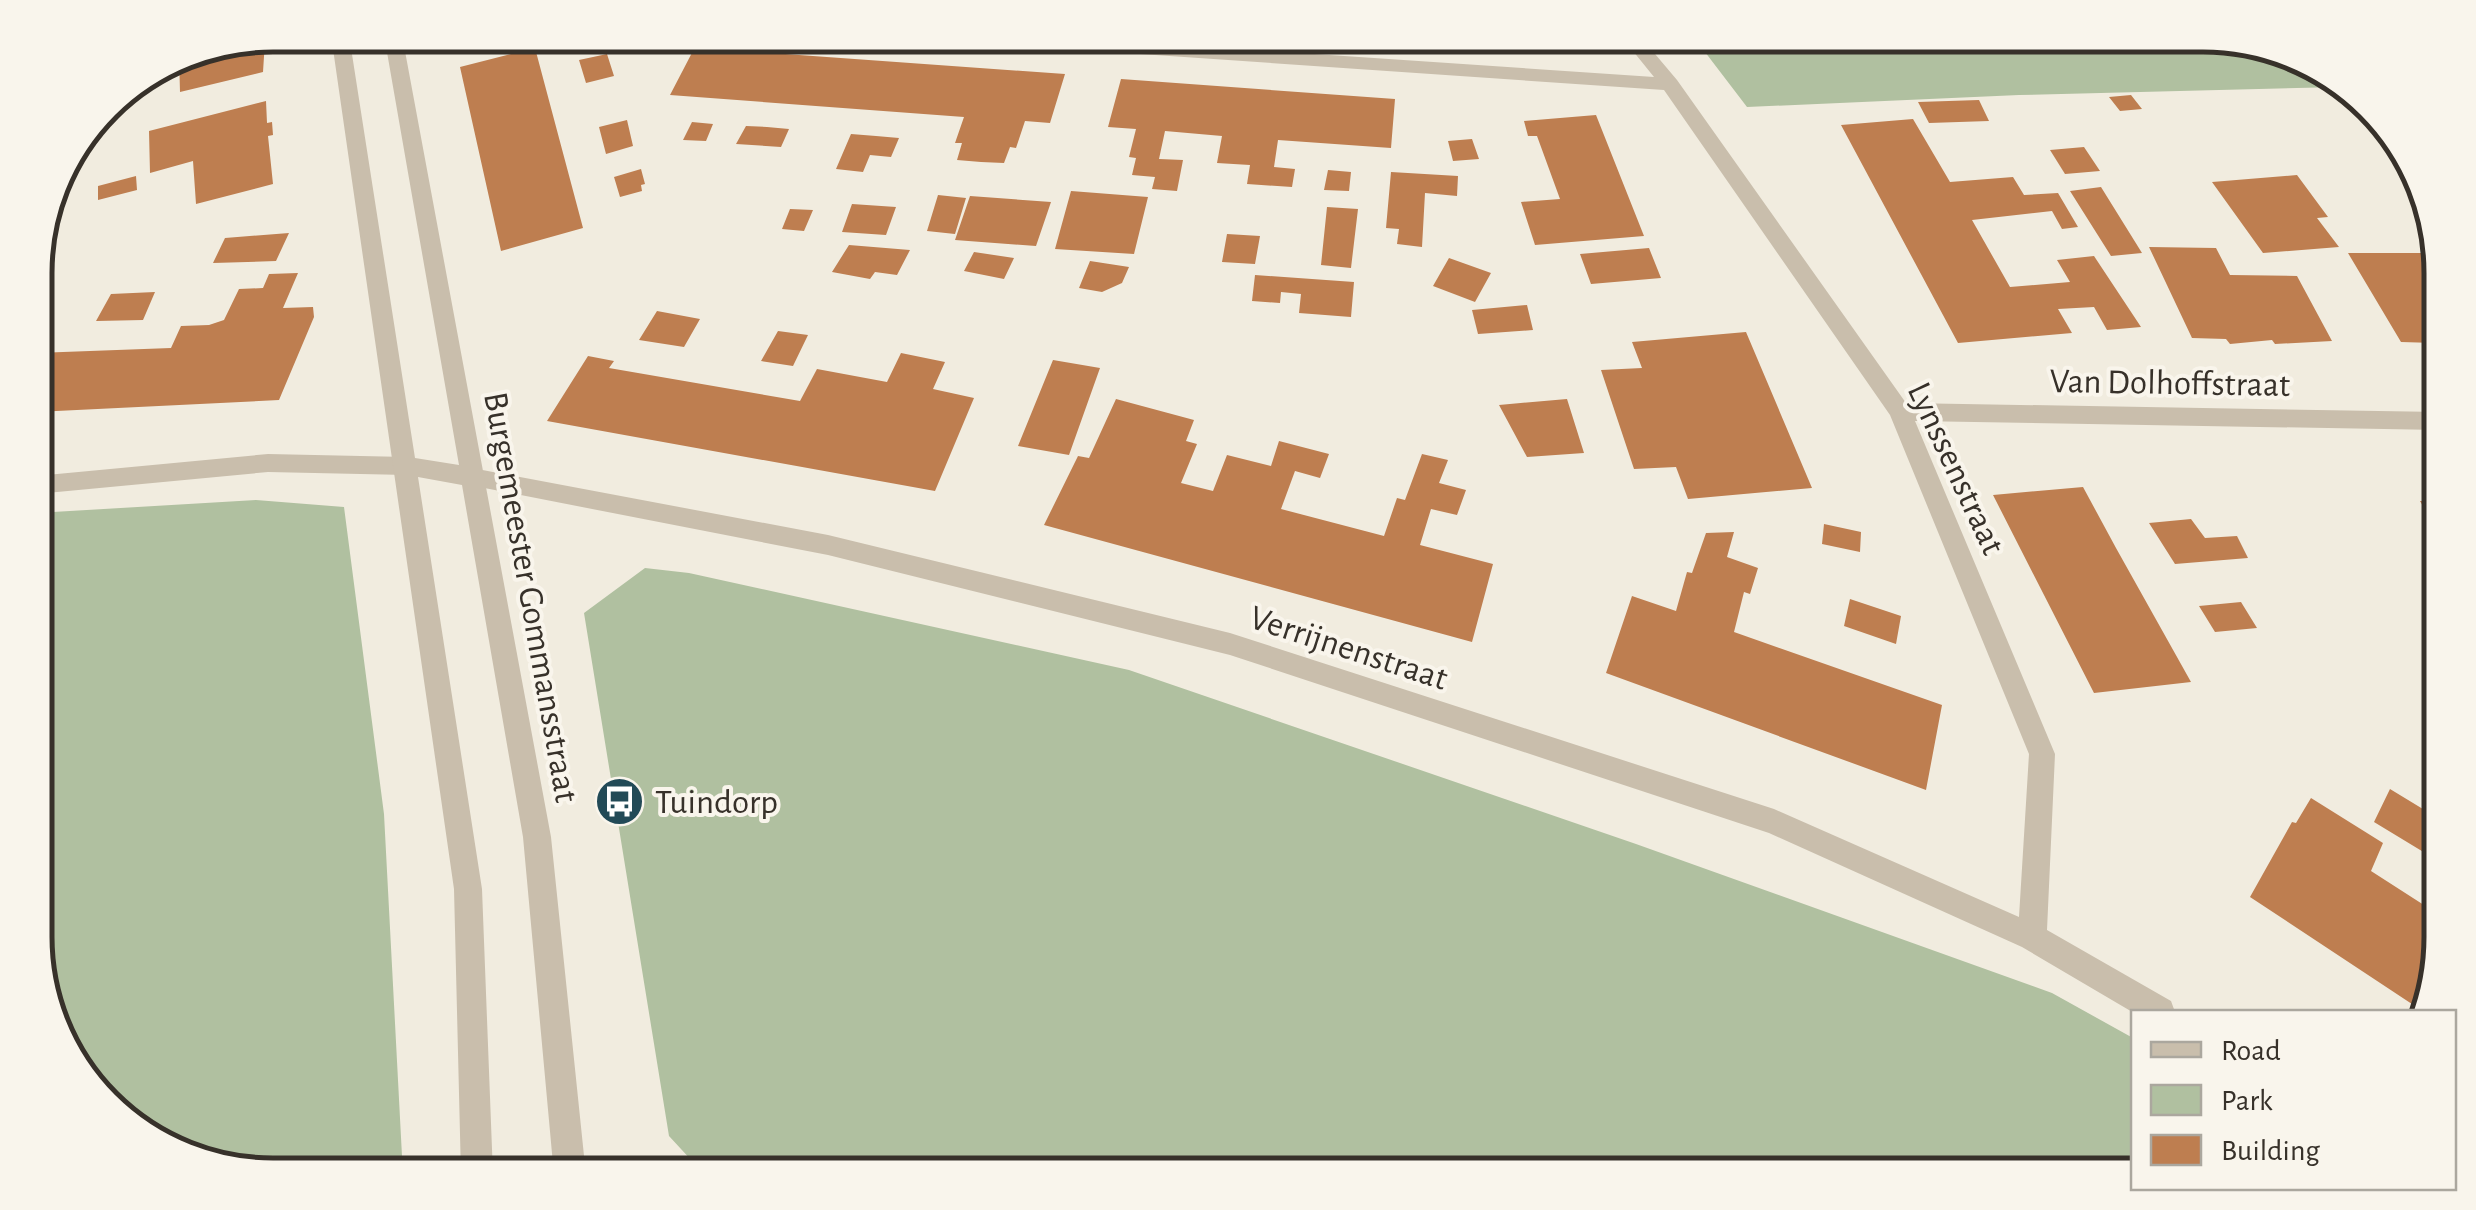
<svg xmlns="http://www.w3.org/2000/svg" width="2476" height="1210" viewBox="0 0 2476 1210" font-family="'Alegreya Sans',sans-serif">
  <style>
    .green { fill: #b0c0a0 }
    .building { fill: #be7e50 }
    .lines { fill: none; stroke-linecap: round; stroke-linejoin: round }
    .minor { fill: #c9beac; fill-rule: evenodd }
    .tertiary { fill: #c9beac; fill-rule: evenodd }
    .labels { text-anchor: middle; stroke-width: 8; stroke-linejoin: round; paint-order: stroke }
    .street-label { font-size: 35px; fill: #37312a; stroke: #f9f5ec }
    .poi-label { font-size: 35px; fill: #37312a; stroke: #f9f5ec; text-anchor: start }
    .rim { fill: none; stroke: #37312a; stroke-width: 5 }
  </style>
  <rect width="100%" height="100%" fill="#f1ecdf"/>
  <path class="green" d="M 1692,35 L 2202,35 L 2307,59 L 2340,87 L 2019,95 L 1747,107 Z
    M 256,500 L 344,507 L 384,814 L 403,1175 L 274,1175 L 169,1151 L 84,1081 L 37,968 L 36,513 Z
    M 645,568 L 689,573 L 1129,670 L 1636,844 L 2052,993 L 2133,1038 L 2133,1175 L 705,1175 L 669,1136 L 584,613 Z"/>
  <path class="building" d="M 259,38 L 259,42 L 265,41 L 263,72 L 180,92 L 179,55 Z
    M 695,47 L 799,55 L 1065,74 L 1050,123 L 1025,121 L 1016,148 L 1010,147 L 1004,163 L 981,162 L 957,160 L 962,143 L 955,143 L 964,117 L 670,95 Z
    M 535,48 L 583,228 L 501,251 L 460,67 Z
    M 607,54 L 614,76 L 586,83 L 579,60 Z
    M 1121,79 L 1395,99 L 1391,148 L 1278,140 L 1274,167 L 1295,169 L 1292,187 L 1247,184 L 1250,165 L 1217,163 L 1222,136 L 1165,131 L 1159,159 L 1183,160 L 1177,191 L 1152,189 L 1155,177 L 1132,175 L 1136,158 L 1129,157 L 1136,129 L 1108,127 Z
    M 2131,95 L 2142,109 L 2120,111 L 2109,97 Z
    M 1979,100 L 1989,121 L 1929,123 L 1918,102 Z
    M 266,101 L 267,123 L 272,122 L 273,135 L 268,136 L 273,184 L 196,204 L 193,161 L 150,173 L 149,131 Z
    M 1596,115 L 1644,236 L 1535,245 L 1521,202 L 1560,199 L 1537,136 L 1528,136 L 1524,121 Z
    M 1913,119 L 1950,182 L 2013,177 L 2024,195 L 2058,193 L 2078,227 L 2062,229 L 2052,211 L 1972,220 L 2010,287 L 2070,282 L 2057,260 L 2094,256 L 2141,327 L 2107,330 L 2094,307 L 2058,309 L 2072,333 L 1958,343 L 1841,125 Z
    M 627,120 L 633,146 L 606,154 L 599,127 Z
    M 692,122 L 713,124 L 706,141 L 683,140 Z
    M 746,126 L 767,127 L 789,129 L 781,147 L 736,144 Z
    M 851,134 L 876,136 L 899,138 L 891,157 L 870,155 L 863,172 L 836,169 Z
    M 1472,139 L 1479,159 L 1453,161 L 1448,141 Z
    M 2084,147 L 2100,171 L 2065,174 L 2050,150 Z
    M 641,169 L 645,184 L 641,185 L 642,191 L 620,197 L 614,177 Z
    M 1328,170 L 1351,172 L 1349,191 L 1324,190 Z
    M 1391,172 L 1458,176 L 1457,196 L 1425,193 L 1422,247 L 1397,244 L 1399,229 L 1386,228 Z
    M 2297,175 L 2328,217 L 2317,218 L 2339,247 L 2263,253 L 2212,182 Z
    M 136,176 L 137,190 L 98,200 L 98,186 Z
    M 2101,187 L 2142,253 L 2111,256 L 2070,191 Z
    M 1071,191 L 1148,197 L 1134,254 L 1055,249 Z
    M 938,195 L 966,198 L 955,234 L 927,231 Z
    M 970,196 L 1051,202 L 1036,246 L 955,240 Z
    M 852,204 L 896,207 L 886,235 L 842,232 Z
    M 1327,207 L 1358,209 L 1351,268 L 1321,265 Z
    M 790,209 L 813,210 L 804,231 L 782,229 Z
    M 289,233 L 276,261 L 213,263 L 225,238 Z
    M 1227,234 L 1260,236 L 1255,264 L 1222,262 Z
    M 849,245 L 910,250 L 897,275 L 875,272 L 870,279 L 832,272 Z
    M 2149,247 L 2216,248 L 2230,275 L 2297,276 L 2332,341 L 2275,344 L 2272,340 L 2230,344 L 2226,339 L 2192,338 Z
    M 1649,248 L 1661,278 L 1591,284 L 1580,254 Z
    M 974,252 L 1014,258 L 1004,279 L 964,271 Z
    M 2348,253 L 2439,253 L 2439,348 L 2435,343 L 2401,342 Z
    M 1449,258 L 1491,273 L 1475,302 L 1433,286 Z
    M 1090,261 L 1129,267 L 1122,283 L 1102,292 L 1079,288 Z
    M 298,273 L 283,308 L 313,307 L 314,317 L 279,400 L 36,412 L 36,353 L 171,348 L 181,326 L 209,325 L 224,320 L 239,289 L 263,288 L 269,274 Z
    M 1255,275 L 1354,282 L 1351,317 L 1299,313 L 1301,294 L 1281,292 L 1280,303 L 1252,301 Z
    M 155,292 L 143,320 L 96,321 L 111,294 Z
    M 1527,305 L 1533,330 L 1478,334 L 1472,310 Z
    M 657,311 L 700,319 L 684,347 L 639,340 Z
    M 778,331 L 808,335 L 793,366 L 761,361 Z
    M 1746,332 L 1812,488 L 1688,499 L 1676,467 L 1634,469 L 1601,370 L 1642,368 L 1632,342 Z
    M 901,353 L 945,362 L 933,389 L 974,398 L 935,491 L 547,421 L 588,356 L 614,361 L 609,368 L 800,401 L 817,369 L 887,382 Z
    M 1053,360 L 1100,368 L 1069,455 L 1018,446 Z
    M 1116,399 L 1194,420 L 1186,441 L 1197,444 L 1181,483 L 1213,491 L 1227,455 L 1271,466 L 1279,441 L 1329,454 L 1320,478 L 1295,471 L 1281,509 L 1384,536 L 1397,498 L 1405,500 L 1422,454 L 1448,460 L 1439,483 L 1466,490 L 1457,515 L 1431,509 L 1420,545 L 1493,564 L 1472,642 L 1044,525 L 1078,456 L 1089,458 Z
    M 1567,399 L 1584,453 L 1527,457 L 1499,405 Z
    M 2083,487 L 2116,548 L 2191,682 L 2094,693 L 1993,495 Z
    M 2420,501 L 2440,501 L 2440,536 Z
    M 2191,519 L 2205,538 L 2237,536 L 2248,558 L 2175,564 L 2149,523 Z
    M 1824,524 L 1861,532 L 1860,552 L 1822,544 Z
    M 1734,532 L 1727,557 L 1758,568 L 1750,594 L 1744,592 L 1734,632 L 1942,705 L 1926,790 L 1606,673 L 1632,596 L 1676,611 L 1687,572 L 1692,573 L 1706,533 Z
    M 1850,599 L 1901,616 L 1896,644 L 1844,626 Z
    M 2241,602 L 2257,628 L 2215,632 L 2199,606 Z
    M 2390,789 L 2441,820 L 2441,848 L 2435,859 L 2374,822 Z
    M 2311,798 L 2383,843 L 2371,871 L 2441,916 L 2441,937 L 2424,1012 L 2250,897 L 2292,822 L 2296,823 Z"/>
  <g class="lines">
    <path class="minor" d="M 941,35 L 1035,35 L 1654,77 L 1620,35 L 1639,35 L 1677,80 L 1906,403 L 2440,412 L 2440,430 L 1915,421 L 2055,754 L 2047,930 L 2171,1001 L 2175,1012 L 2134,1013 L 2022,947 L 1769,833 L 1230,655 L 828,555 L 464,484 L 460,477 L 464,470 L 472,468 L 828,535 L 1230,633 L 1774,809 L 2019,917 L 2029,754 L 1890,415 L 1664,90 L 950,41 Z
      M 268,454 L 407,457 L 415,459 L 419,466 L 415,473 L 407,475 L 268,472 L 36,494 L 36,476 Z"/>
    <path class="tertiary" d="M 331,35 L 349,35 L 415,458 L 459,465 L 384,35 L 402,35 L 551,837 L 586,1175 L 554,1175 L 523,837 L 462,485 L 418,477 L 482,889 L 493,1175 L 461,1175 L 454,889 Z"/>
  </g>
  <defs>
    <symbol id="bus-disc" viewBox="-11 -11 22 22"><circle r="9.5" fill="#224a57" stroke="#f9f5ec"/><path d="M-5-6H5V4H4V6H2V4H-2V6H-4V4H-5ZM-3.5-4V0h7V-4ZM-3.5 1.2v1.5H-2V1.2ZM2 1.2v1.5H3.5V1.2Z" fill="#fff"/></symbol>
  </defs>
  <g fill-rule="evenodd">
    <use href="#bus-disc" x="592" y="774" width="55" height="55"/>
  </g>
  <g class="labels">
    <g class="street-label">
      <text transform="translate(2170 382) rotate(1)" y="12">Van Dolhoffstraat</text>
      <text transform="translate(1957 468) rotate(65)" y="12">Lynssenstraat</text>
      <text transform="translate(532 597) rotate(80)" y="12">Burgemeester Gommansstraat</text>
      <text transform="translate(1349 647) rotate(18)" y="12">Verrijnenstraat</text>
    </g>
    <g class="poi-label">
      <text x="655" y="813">Tuindorp</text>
    </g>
  </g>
  <path d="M0 0H2476V1210H0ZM273 52H2203A221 221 0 0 1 2424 273V937A221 221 0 0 1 2203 1158H273A221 221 0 0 1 52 937V273A221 221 0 0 1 273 52Z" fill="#f9f5ec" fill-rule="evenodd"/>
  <path class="rim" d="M273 52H2203A221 221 0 0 1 2424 273V937A221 221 0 0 1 2203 1158H273A221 221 0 0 1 52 937V273A221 221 0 0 1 273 52Z"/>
  <rect x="2131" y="1010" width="325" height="180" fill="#f9f5ec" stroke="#aba79e" stroke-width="2.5"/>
  <rect x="2151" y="1042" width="50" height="15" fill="#c9beac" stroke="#aba79e" stroke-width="2.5"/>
  <text x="2221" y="1060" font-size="30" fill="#37312a">Road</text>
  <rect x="2151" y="1085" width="50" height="30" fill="#b0c0a0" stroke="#aba79e" stroke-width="2.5"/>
  <text x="2221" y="1110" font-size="30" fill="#37312a">Park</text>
  <rect x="2151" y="1135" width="50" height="30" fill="#be7e50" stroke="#aba79e" stroke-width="2.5"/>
  <text x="2221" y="1160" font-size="30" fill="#37312a">Building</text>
</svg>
